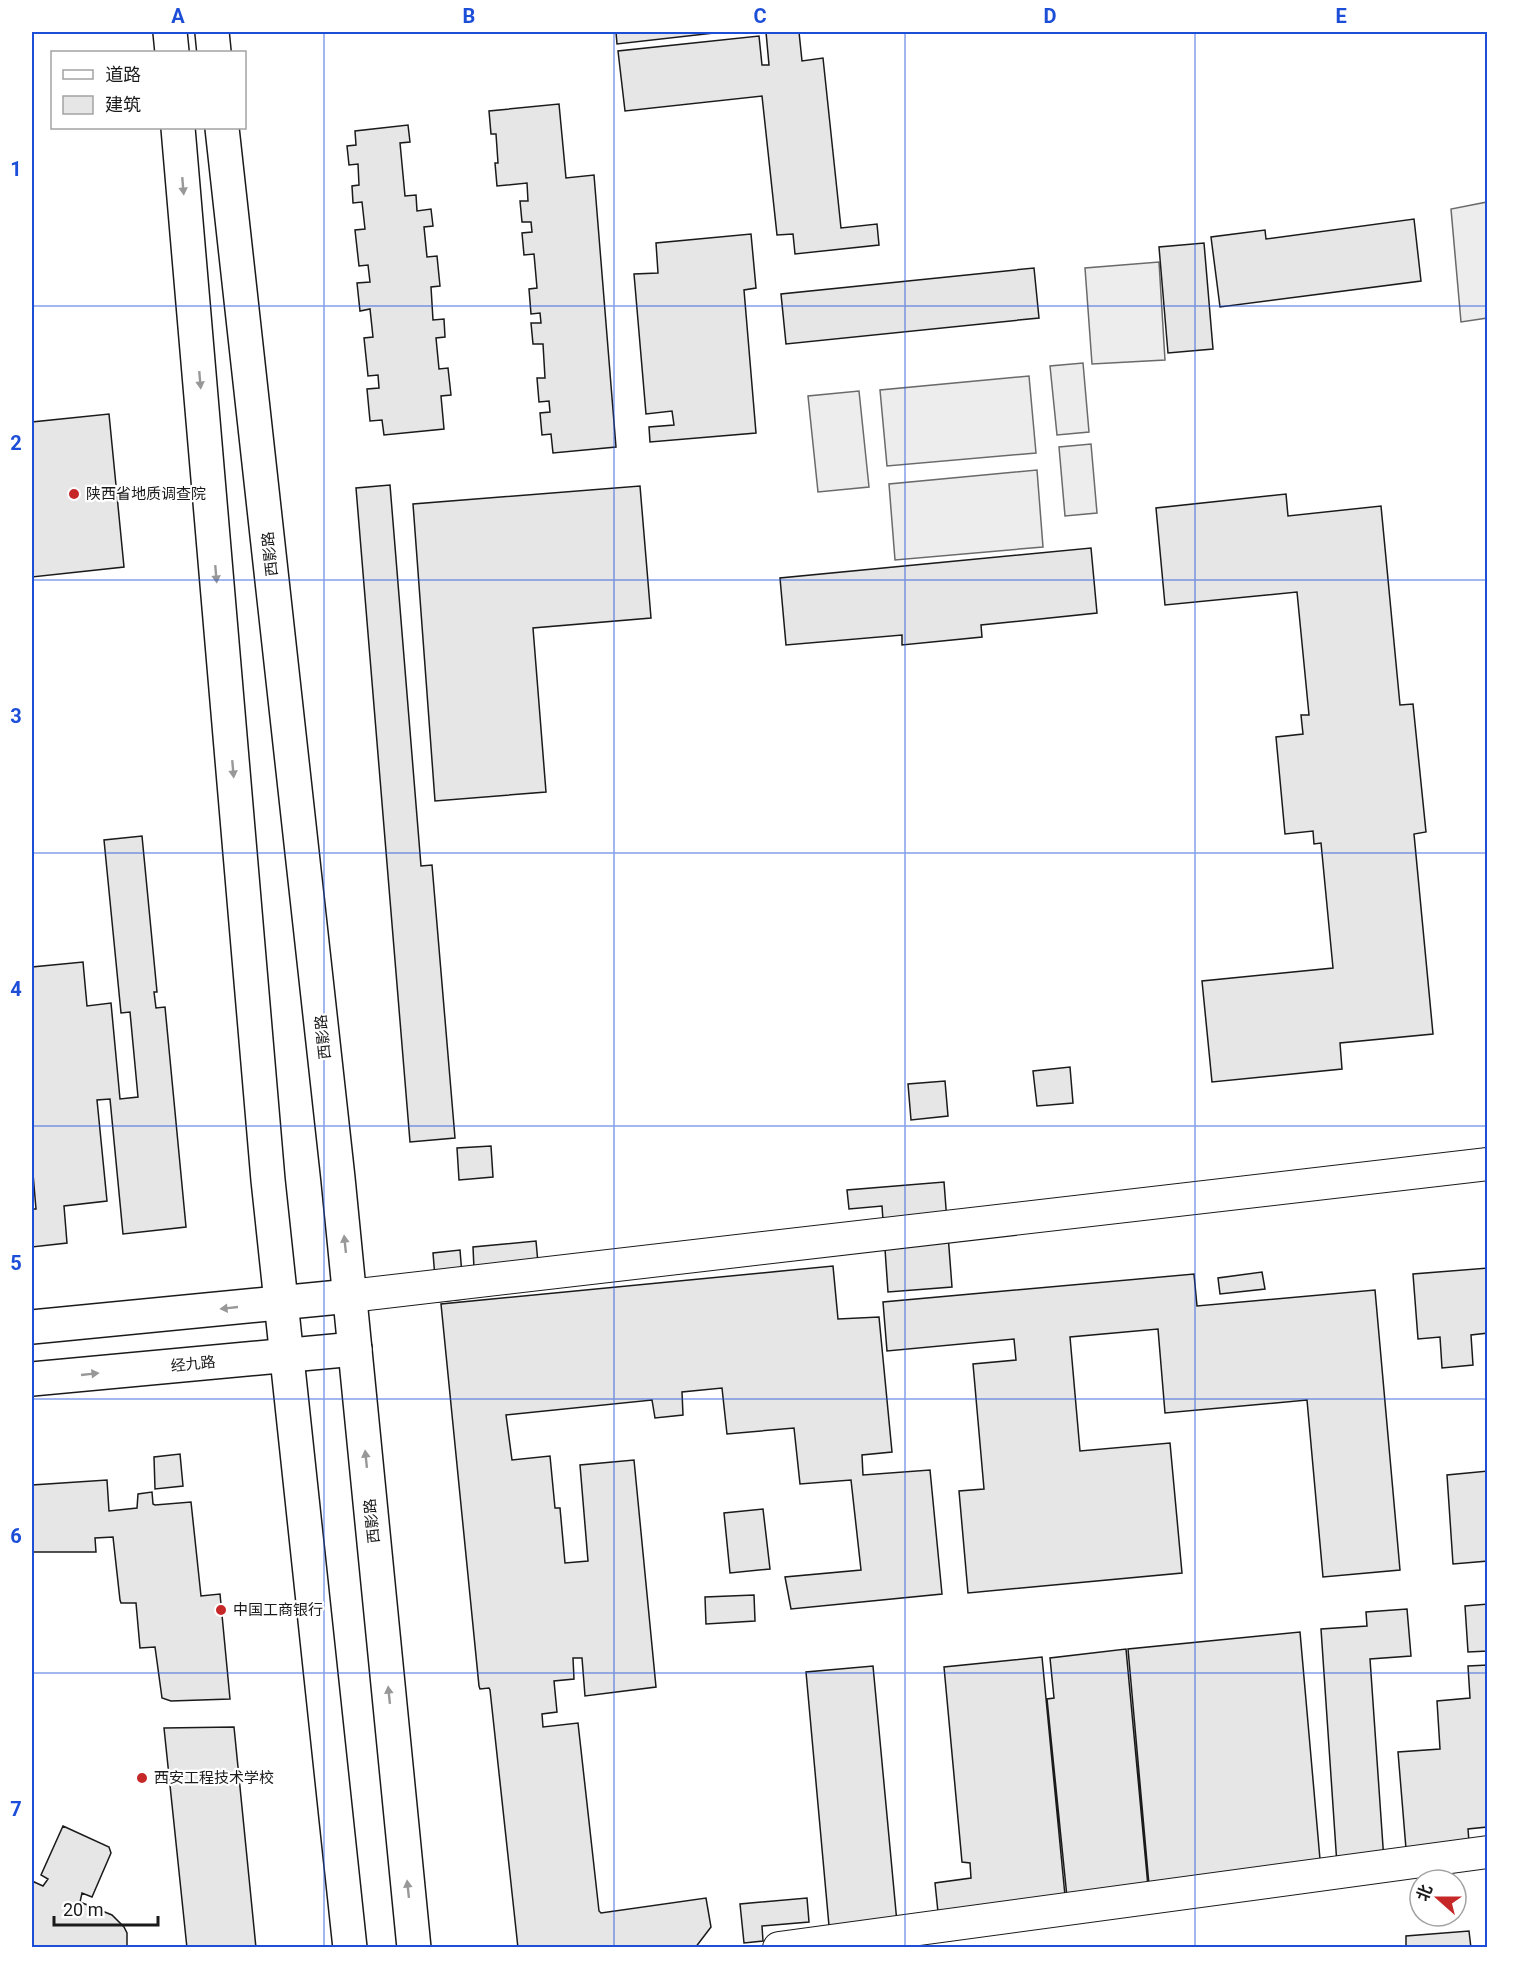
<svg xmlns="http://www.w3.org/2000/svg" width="1519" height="1979" viewBox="0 0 1519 1979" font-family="Roboto,'Noto Sans SC',sans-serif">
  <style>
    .built { fill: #ededed; stroke: #6a6a6a; stroke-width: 1.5 }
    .building { fill: #e6e6e6; stroke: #1a1a1a; stroke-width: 1.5 }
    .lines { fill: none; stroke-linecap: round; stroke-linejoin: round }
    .minor-casing { stroke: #1a1a1a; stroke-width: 34 }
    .tertiary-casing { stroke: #1a1a1a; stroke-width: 36 }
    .primary-casing { stroke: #1a1a1a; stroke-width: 36 }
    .minor { stroke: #fff; stroke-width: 32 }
    .tertiary { stroke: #fff; stroke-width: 33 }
    .primary { stroke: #fff; stroke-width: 33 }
    .oneway { fill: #989898 }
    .grid { fill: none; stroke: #1d4ed8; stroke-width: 1.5; stroke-opacity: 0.55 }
    .poi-dot { fill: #c62828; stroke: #fff; stroke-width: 2 }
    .labels { text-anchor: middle; stroke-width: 4.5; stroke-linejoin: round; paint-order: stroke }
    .poi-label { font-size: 15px; fill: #1a1a1a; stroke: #fff; text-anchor: start }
    .street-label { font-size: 15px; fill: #1a1a1a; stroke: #fff }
    .neatline { fill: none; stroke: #1d4ed8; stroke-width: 2 }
    .grid-label { font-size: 20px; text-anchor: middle; font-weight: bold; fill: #1d4ed8 }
  </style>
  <rect width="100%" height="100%" fill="#fff"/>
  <path class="built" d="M 1487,202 L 1487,318 L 1461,322 L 1451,209 Z
    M 1159,262 L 1165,360 L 1092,364 L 1085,268 Z
    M 1083,363 L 1089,432 L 1057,435 L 1050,366 Z
    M 1029,376 L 1036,453 L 887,466 L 880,390 Z
    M 859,391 L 869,487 L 818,492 L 808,396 Z
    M 1091,444 L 1097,513 L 1065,516 L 1059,447 Z
    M 1037,470 L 1043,547 L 895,560 L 889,484 Z"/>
  <path class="building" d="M 616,32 L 723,32 L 617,44 Z
    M 766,32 L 799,32 L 802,61 L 823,58 L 841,228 L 877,224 L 879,245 L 795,254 L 793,234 L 777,235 L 762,96 L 625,111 L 618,51 L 759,36 L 762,65 L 769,65 Z
    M 559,104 L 566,178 L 594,175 L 616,447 L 553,453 L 551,434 L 542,435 L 540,413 L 550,412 L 549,401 L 539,402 L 537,378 L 545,378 L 543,344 L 533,344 L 531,323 L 541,323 L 540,313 L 531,314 L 529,289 L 537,288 L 534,254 L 524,255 L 522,233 L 532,232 L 531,222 L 522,222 L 520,201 L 528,201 L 527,183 L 497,186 L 495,163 L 498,163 L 496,134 L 491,134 L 489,111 Z
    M 408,125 L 410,142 L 400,143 L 405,196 L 416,195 L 417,211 L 431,209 L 433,226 L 424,227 L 427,257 L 437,256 L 440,286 L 431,287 L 433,320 L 444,319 L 445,337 L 436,338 L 439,369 L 448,368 L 451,395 L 441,396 L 444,429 L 384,435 L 382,420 L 370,421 L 367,389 L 379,388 L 378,375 L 368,376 L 364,338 L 373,337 L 370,309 L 360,311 L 357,283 L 370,282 L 368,265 L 359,266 L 355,230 L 365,229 L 362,202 L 353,203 L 352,186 L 359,185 L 358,164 L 349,165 L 347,146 L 356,145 L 355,131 Z
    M 1414,219 L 1421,281 L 1220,307 L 1211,237 L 1265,230 L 1266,239 Z
    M 751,234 L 756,288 L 744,290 L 756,433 L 650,442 L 649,427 L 674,425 L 672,411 L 646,414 L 634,274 L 658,273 L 656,243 Z
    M 1204,243 L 1213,349 L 1168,353 L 1159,247 Z
    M 1034,268 L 1039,318 L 786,344 L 781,294 Z
    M 109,414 L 124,567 L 32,577 L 32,422 Z
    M 390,485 L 421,866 L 432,865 L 455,1138 L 410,1142 L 356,488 Z
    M 640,486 L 651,618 L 533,628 L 546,792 L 435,801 L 413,504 Z
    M 1286,494 L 1288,516 L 1381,506 L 1400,705 L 1413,704 L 1426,832 L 1414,834 L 1433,1034 L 1340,1043 L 1342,1069 L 1212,1082 L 1202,981 L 1333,968 L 1321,843 L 1314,844 L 1313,831 L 1285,834 L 1276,737 L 1303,734 L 1301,715 L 1309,715 L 1297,592 L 1165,605 L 1156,508 Z
    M 1091,548 L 1097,613 L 981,625 L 982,637 L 902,645 L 902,635 L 786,645 L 780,578 Z
    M 142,836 L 157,992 L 154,992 L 156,1008 L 165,1007 L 186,1227 L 123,1234 L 110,1099 L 97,1100 L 107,1201 L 64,1206 L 67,1243 L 32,1247 L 32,1209 L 36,1209 L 32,1162 L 32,967 L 83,962 L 87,1006 L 111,1003 L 120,1099 L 138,1097 L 130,1012 L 121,1013 L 104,840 Z
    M 1070,1067 L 1073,1103 L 1037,1106 L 1033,1071 Z
    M 945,1081 L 948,1116 L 911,1120 L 908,1084 Z
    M 491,1146 L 493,1177 L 459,1180 L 457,1148 Z
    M 944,1182 L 952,1287 L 888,1292 L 882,1206 L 849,1209 L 847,1190 Z
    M 536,1241 L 538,1263 L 474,1269 L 473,1247 Z
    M 460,1250 L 464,1299 L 437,1302 L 433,1253 Z
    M 833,1266 L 838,1319 L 879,1317 L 892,1452 L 862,1455 L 863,1475 L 930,1470 L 942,1594 L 791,1609 L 785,1577 L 861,1570 L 851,1480 L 800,1484 L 794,1428 L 727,1434 L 722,1388 L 682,1392 L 683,1415 L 655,1418 L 652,1400 L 506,1415 L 512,1460 L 550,1456 L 555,1508 L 560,1508 L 565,1563 L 588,1561 L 580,1465 L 634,1460 L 656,1687 L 585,1696 L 582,1658 L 573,1658 L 574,1679 L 554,1681 L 557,1712 L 542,1714 L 543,1727 L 578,1723 L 599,1911 L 601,1913 L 706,1898 L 711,1927 L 695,1948 L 518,1948 L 490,1690 L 489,1688 L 480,1689 L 479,1686 L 441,1304 Z
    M 1488,1268 L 1488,1333 L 1471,1335 L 1473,1365 L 1442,1368 L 1440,1337 L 1418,1339 L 1413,1274 Z
    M 1262,1272 L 1265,1289 L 1220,1294 L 1218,1278 Z
    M 1194,1274 L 1197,1306 L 1375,1290 L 1400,1570 L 1323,1577 L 1307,1400 L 1165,1413 L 1158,1329 L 1070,1337 L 1080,1451 L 1170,1443 L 1182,1573 L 968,1593 L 959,1491 L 984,1489 L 973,1364 L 1016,1360 L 1014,1339 L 887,1351 L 883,1302 Z
    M 180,1454 L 183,1486 L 155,1489 L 154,1457 Z
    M 1488,1471 L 1488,1561 L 1453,1564 L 1447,1475 Z
    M 107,1480 L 109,1511 L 137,1508 L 138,1494 L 152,1492 L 153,1504 L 155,1505 L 191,1502 L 201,1596 L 220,1594 L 230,1699 L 171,1701 L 162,1698 L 155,1647 L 140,1648 L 136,1603 L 121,1603 L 120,1600 L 113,1537 L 95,1538 L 96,1552 L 32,1552 L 32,1485 Z
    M 763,1509 L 770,1569 L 730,1573 L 724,1513 Z
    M 754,1595 L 755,1621 L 706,1624 L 705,1597 Z
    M 1488,1604 L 1488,1651 L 1468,1652 L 1465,1606 Z
    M 1407,1609 L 1411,1656 L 1370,1659 L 1384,1861 L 1337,1865 L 1321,1629 L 1367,1626 L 1366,1612 Z
    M 1300,1632 L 1322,1882 L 1150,1896 L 1128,1649 Z
    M 1126,1649 L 1149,1897 L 1068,1907 L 1047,1699 L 1054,1698 L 1050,1658 Z
    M 1042,1657 L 1066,1906 L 939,1922 L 935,1883 L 971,1878 L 970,1863 L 962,1862 L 944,1667 Z
    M 1488,1665 L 1487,1827 L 1468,1829 L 1471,1868 L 1408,1873 L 1398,1752 L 1440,1749 L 1437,1701 L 1470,1698 L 1468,1666 Z
    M 873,1666 L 899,1944 L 831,1948 L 806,1672 Z
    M 234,1727 L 256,1948 L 187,1948 L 164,1728 Z
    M 63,1826 L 109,1847 L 111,1853 L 92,1897 L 82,1893 L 80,1902 L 112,1915 L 124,1927 L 127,1933 L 127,1948 L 32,1948 L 32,1881 L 43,1886 L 48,1879 L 41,1875 Z
    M 807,1898 L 809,1922 L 762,1926 L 763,1941 L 744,1943 L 740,1904 Z
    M 1469,1931 L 1471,1948 L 1406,1948 L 1406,1936 Z"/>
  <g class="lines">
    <defs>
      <path id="minor" d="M 350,1296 L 1488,1164
        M 779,1948 L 1488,1852"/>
      <path id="tertiary" d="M 32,1327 L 350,1296
        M 32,1379 L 355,1349"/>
      <path id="primary" d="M 170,32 L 172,52
        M 212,32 L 214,52
        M 178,128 L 268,1180 L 350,1948
        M 222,128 L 338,1178 L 414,1948"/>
    </defs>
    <use href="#minor" class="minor-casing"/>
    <use href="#tertiary" class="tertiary-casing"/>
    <use href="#primary" class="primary-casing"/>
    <use href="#minor" class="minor"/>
    <use href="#tertiary" class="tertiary"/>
    <use href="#primary" class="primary"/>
  </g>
  <defs><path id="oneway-solid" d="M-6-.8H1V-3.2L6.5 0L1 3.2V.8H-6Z" transform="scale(1.5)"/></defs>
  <g class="oneway">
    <use href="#oneway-solid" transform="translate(183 186) rotate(85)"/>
    <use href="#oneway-solid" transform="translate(200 380) rotate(85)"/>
    <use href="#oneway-solid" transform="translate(216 574) rotate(85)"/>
    <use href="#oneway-solid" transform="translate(233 769) rotate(85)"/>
    <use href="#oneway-solid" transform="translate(345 1244) rotate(-96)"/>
    <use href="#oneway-solid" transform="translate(229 1308) rotate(174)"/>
    <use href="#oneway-solid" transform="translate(90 1374) rotate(-6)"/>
    <use href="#oneway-solid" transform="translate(366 1459) rotate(-96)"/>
    <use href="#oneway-solid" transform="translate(389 1695) rotate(-96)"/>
    <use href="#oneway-solid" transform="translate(408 1889) rotate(-96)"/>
  </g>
  <path class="grid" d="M 324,32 L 324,1948M 614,32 L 614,1948M 905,32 L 905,1948M 1195,32 L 1195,1948M 32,306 L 1488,306M 32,580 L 1488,580M 32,853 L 1488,853M 32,1126 L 1488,1126M 32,1399 L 1488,1399M 32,1673 L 1488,1673"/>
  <g class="poi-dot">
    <circle cx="74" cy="494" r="6"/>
    <circle cx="221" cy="1610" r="6"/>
    <circle cx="142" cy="1778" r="6"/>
  </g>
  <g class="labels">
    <g class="poi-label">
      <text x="86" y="499">陕西省地质调查院</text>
      <text x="233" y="1615">中国工商银行</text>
      <text x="154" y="1783">西安工程技术学校</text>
    </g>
    <g class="street-label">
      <text transform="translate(270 554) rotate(-96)" y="5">西影路</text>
      <text transform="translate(323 1037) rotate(-96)" y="5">西影路</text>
      <text transform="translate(193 1364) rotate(-6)" y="5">经九路</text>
      <text transform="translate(372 1521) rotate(-96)" y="5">西影路</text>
    </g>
  </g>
  <rect width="1519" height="1979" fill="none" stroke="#ffffff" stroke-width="66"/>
  <rect x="51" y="51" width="195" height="78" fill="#ffffff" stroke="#a3a3a3" stroke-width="1.5"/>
  <rect x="63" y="70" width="30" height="9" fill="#ffffff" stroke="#a3a3a3" stroke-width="1.5"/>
  <text x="105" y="81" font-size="18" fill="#1a1a1a">道路</text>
  <rect x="63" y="96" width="30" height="18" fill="#e6e6e6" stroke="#a3a3a3" stroke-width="1.5"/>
  <text x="105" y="111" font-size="18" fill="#1a1a1a">建筑</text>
  <g transform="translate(1438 1898) rotate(291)"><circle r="28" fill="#ffffff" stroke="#a3a3a3" stroke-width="1.5"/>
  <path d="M0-4.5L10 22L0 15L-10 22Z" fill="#c62828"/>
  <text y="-9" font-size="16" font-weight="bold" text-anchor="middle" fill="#1a1a1a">北</text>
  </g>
  <path d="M54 1916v9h104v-9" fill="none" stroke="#1a1a1a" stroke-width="3"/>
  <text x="63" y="1916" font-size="18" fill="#1a1a1a" stroke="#ffffff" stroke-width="4.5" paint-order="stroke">20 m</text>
  <rect x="33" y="33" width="1453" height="1913" class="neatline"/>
  <g class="grid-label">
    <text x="178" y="23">A</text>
    <text x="469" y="23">B</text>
    <text x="760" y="23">C</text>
    <text x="1050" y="23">D</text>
    <text x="1341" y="23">E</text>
    <text x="16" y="176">1</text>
    <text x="16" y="450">2</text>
    <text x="16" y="723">3</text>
    <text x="16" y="996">4</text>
    <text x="16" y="1270">5</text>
    <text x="16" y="1543">6</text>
    <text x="16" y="1816">7</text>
  </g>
</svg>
